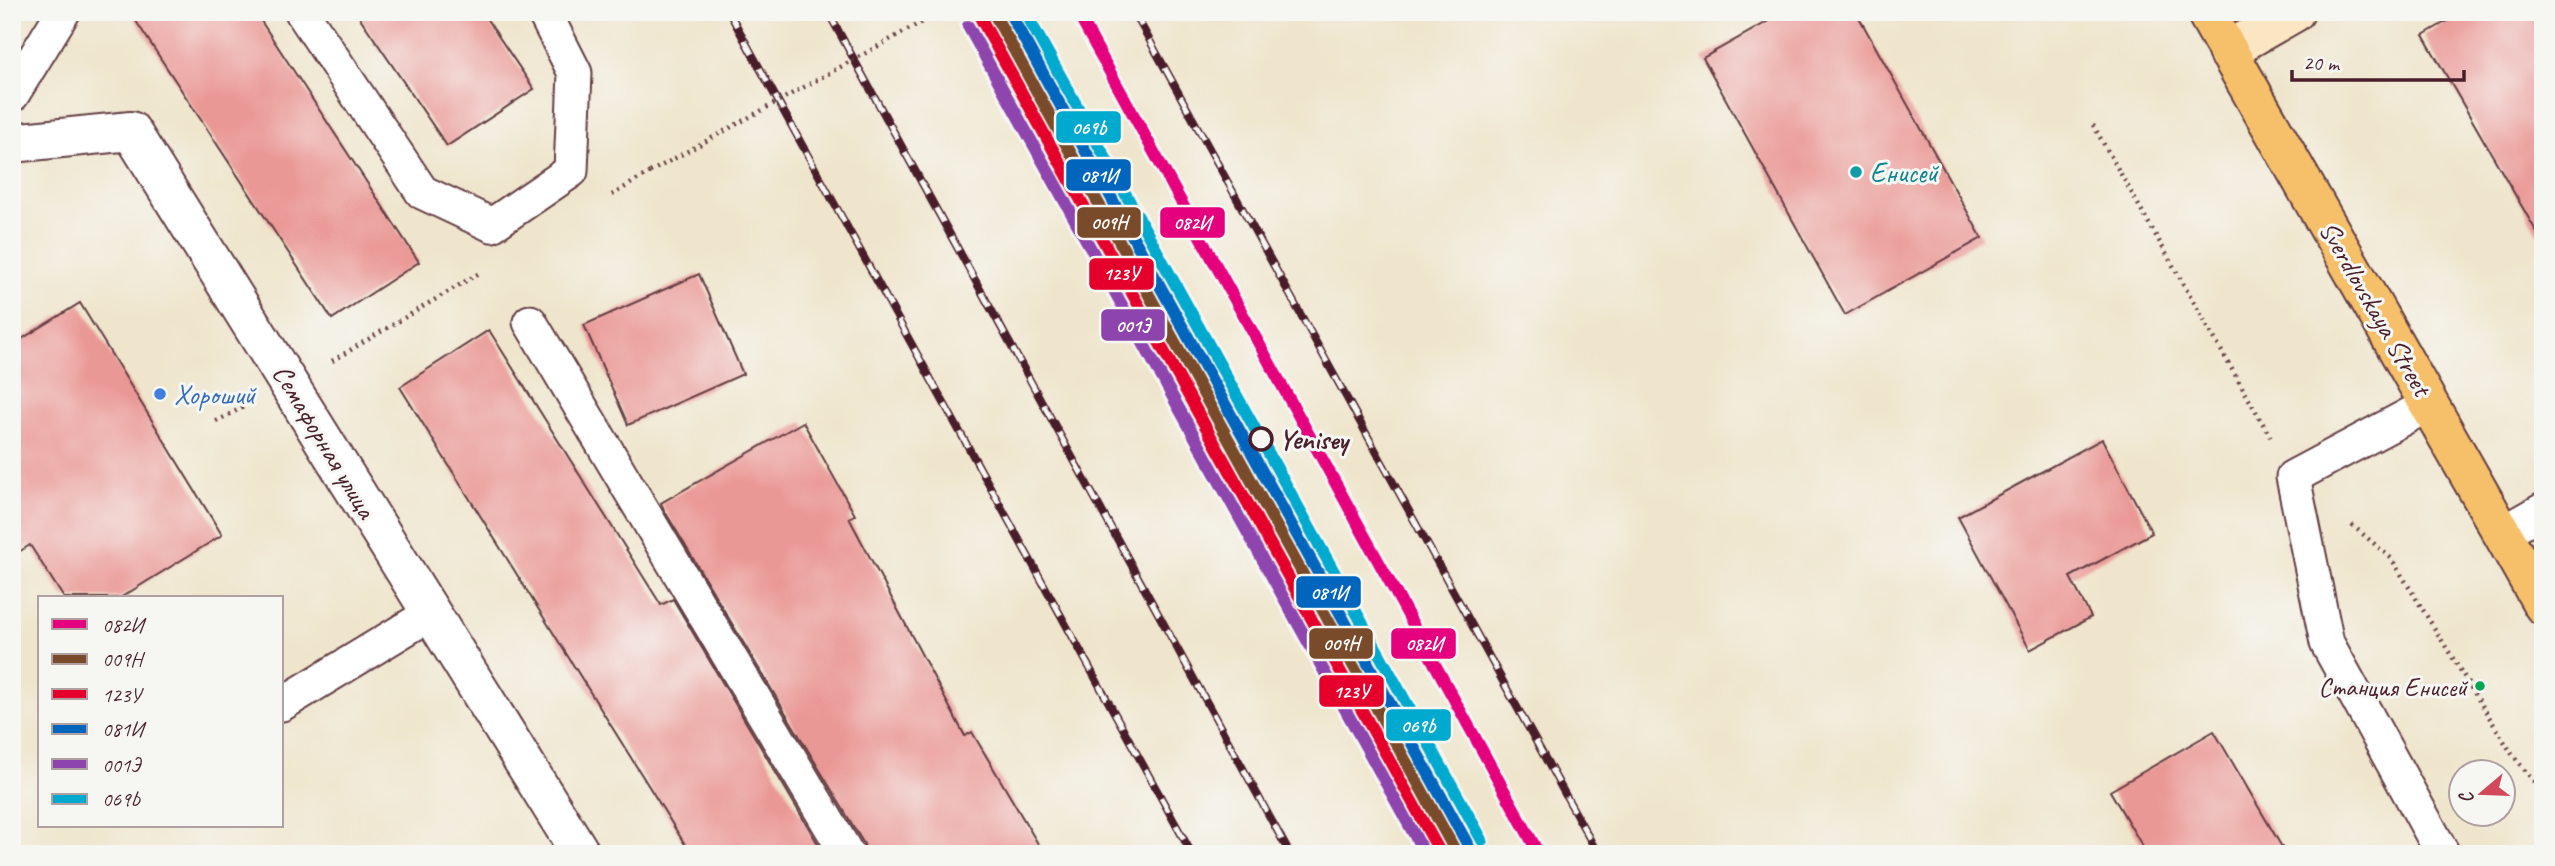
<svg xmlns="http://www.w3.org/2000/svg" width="2555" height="866" viewBox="0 0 2555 866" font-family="Caveat,sans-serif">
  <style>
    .building { fill: #ea9895 }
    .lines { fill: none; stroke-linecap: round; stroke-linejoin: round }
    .service-casing { stroke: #633d43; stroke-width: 37 }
    .minor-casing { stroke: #633d43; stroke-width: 42 }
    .secondary-casing { stroke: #633d43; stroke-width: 42 }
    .trunk-casing { stroke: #633d43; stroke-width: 42 }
    .path { stroke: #633d43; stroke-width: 4.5; stroke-dasharray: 2 5; stroke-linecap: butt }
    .service { stroke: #fff; stroke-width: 33 }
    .minor { stroke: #fff; stroke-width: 38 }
    .secondary { stroke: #fbe6c4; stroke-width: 38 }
    .trunk { stroke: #f6c06b; stroke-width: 38 }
    .rail-casing { stroke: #4a1f2b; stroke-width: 8 }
    .rail { stroke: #f6f6f2; stroke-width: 5; stroke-dasharray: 16; stroke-linecap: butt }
    .path-bridge { stroke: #633d43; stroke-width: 4.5; stroke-dasharray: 2 5; stroke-linecap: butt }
    .rail-1-casing { stroke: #f6f6f2; stroke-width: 18 }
    .rail-2-casing { stroke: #f6f6f2; stroke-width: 18 }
    .rail-3-casing { stroke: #f6f6f2; stroke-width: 18 }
    .rail-4-casing { stroke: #f6f6f2; stroke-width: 18 }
    .rail-5-casing { stroke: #f6f6f2; stroke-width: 18 }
    .rail-6-casing { stroke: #f6f6f2; stroke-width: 18 }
    .rail-1 { stroke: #e5007d; stroke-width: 12 }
    .rail-2 { stroke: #7a4b2a; stroke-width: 12 }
    .rail-3 { stroke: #e4002b; stroke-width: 12 }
    .rail-4 { stroke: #0065bd; stroke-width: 12 }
    .rail-5 { stroke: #8e44ad; stroke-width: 12 }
    .rail-6 { stroke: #00a9ce; stroke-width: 12 }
    .culture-dot { fill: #0f9aa8; stroke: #f6f6f2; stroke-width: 2.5 }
    .shop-dot { fill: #3f7fe0; stroke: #f6f6f2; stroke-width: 2.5 }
    .stop-dot { fill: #f6f6f2; stroke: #4a1f2b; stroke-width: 3.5 }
    .bus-dot { fill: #00a651; stroke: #f6f6f2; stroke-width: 2.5 }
    .labels { text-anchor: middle; stroke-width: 6; stroke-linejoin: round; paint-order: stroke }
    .bus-label { font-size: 26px; fill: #4a1f2b; stroke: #f6f6f2; text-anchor: end }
    .culture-label { font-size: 28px; fill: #0d838f; stroke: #f6f6f2; text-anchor: start }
    .street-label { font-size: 28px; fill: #4a1f2b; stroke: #f6f6f2 }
    .shop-label { font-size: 28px; fill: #366cbe; stroke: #f6f6f2; text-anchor: start }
    .stop-label { font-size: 28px; font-weight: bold; fill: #4a1f2b; stroke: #f6f6f2; text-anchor: start }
    .line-badge { stroke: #f6f6f2; stroke-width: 2.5 }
    .badge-label { font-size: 19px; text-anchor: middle; font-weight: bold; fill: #fff }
  </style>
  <rect width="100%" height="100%" fill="#f6f6f2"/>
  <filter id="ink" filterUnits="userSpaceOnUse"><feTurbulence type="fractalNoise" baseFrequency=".0143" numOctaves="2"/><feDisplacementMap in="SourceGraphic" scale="14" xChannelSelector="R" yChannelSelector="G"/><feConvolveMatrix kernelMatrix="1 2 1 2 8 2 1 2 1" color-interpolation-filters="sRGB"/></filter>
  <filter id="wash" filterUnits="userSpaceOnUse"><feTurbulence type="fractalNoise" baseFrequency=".00686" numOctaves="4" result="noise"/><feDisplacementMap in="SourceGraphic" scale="28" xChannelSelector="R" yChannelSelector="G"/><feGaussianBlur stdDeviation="1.57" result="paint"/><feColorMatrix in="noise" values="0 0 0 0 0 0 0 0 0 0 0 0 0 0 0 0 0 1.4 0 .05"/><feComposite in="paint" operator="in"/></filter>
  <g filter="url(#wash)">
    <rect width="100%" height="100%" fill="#efe5cc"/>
    <g id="blocks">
      <path class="building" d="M 130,12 L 255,12 L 419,262 L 332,319 Z
        M 356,12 L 482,12 L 534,89 L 447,146 Z
        M 1785,12 L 1856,12 L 1982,238 L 1845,315 L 1703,58 Z
        M 2463,12 L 2543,12 L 2543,243 L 2423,35 Z
        M 699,274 L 743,374 L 628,425 L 584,325 Z
        M 80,303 L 222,535 L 120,598 L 64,598 L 30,545 L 12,556 L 12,345 Z
        M 489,330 L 661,605 L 673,599 L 824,854 L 691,854 L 400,387 Z
        M 803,422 L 855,515 L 849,518 L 965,736 L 972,732 L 1044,854 L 866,854 L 864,844 L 664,510 L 661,503 Z
        M 2102,439 L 2152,533 L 2070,577 L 2091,617 L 2030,650 L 1958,517 Z
        M 2214,731 L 2286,854 L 2147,854 L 2110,791 Z"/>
    </g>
  </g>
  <g filter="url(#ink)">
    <use href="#blocks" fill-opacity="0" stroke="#633d43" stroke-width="2"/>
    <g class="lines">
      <defs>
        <path id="service" d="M 302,12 L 422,192 L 492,225 L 571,171 L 575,73 L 544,12
          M 12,95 L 63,12
          M 530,322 L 847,854
          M 2430,404 L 2293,477 L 2327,643 L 2443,854
          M 2501,534 L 2543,510
          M 282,704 L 430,614"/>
        <path id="minor" d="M 12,143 L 131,131 C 283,371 429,614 581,854"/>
        <path id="secondary" d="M 2227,51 L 2295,12"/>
        <path id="trunk" d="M 2206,12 L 2543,605"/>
      </defs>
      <use href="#service" class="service-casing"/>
      <use href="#minor" class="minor-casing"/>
      <use href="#secondary" class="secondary-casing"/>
      <use href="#trunk" class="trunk-casing"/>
      <path class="path" d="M 1027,12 L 1076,99
        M 2093,125 L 2271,438
        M 612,195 L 650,172
        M 332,361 L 481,272
        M 216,421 L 244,407
        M 2352,525 L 2391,558 L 2512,754 L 2543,793"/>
      <use href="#service" class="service"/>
      <use href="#minor" class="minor"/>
      <use href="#secondary" class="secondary"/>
      <use href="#trunk" class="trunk"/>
      <defs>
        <path id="rail" d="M 729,12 L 1192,854
          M 828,12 L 1290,854
          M 1134,12 L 1598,854"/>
      </defs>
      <use href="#rail" class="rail-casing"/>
      <use href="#rail" class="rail"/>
      <path class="path-bridge" d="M 650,172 L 940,12"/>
      <defs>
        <path id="rail-1" d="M 1077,12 L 1539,854"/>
        <path id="rail-2" d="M 993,12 L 1457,854"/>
        <path id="rail-3" d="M 981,19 L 1441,854"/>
        <path id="rail-4" d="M 1009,12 L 1469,847"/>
        <path id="rail-5" d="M 968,26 L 1425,854"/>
        <path id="rail-6" d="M 1025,12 L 1482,840"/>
      </defs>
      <use href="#rail-1" class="rail-1-casing"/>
      <use href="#rail-2" class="rail-2-casing"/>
      <use href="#rail-3" class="rail-3-casing"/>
      <use href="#rail-4" class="rail-4-casing"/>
      <use href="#rail-5" class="rail-5-casing"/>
      <use href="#rail-6" class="rail-6-casing"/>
      <use href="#rail-1" class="rail-1"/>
      <use href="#rail-2" class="rail-2"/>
      <use href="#rail-3" class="rail-3"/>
      <use href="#rail-4" class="rail-4"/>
      <use href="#rail-5" class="rail-5"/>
      <use href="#rail-6" class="rail-6"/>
    </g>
  </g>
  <circle class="culture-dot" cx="1856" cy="172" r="7"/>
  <circle class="shop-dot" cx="160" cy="394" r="7"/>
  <circle class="stop-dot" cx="1261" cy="439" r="11"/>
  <circle class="bus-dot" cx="2480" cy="686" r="6"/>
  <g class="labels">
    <g class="bus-label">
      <text x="2467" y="696">Станция Енисей</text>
    </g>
    <g class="culture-label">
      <text x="1870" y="182">Енисей</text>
    </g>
    <g class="street-label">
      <text transform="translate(2376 308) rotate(60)" y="10">Sverdlovskaya Street</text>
      <text transform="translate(325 441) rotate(59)" y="10">Семафорная улица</text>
    </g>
    <g class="shop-label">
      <text x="174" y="404">Хороший</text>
    </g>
    <g class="stop-label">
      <text x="1279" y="449">Yenisey</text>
    </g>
  </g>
  <g class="line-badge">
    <rect x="1055" y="110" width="67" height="34" rx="7" fill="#00a9ce"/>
    <rect x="1065" y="158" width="67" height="34" rx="7" fill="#0065bd"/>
    <rect x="1076" y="206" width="66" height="33" rx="7" fill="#7a4b2a"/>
    <rect x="1159" y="206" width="67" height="33" rx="7" fill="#e5007d"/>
    <rect x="1088" y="257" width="67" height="34" rx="7" fill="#e4002b"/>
    <rect x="1100" y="308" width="66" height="34" rx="7" fill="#8e44ad"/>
    <rect x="1295" y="575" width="67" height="34" rx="7" fill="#0065bd"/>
    <rect x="1308" y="627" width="66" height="33" rx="7" fill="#7a4b2a"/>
    <rect x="1390" y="627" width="67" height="33" rx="7" fill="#e5007d"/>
    <rect x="1318" y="674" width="67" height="34" rx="7" fill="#e4002b"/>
    <rect x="1385" y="708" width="67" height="34" rx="7" fill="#00a9ce"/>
  </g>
  <g class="badge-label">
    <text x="1089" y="134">069Ь</text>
    <text x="1099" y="182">081И</text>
    <text x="1109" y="229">009Н</text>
    <text x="1192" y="229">082И</text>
    <text x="1121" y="280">123У</text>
    <text x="1133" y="332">001Э</text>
    <text x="1329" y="599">081И</text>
    <text x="1341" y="650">009Н</text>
    <text x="1424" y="650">082И</text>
    <text x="1351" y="698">123У</text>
    <text x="1418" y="732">069Ь</text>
  </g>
  <rect width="2555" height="866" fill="none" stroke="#f6f6f2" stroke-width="42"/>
  <rect x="38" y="596" width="245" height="231" fill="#f6f6f2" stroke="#b1a0a2" stroke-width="2"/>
  <rect x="52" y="619" width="35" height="10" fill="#e5007d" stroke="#b1a0a2" stroke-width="2"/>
  <text x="102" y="632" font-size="21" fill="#4a1f2b">082И</text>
  <rect x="52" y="654" width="35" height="10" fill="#7a4b2a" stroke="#b1a0a2" stroke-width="2"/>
  <text x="102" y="666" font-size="21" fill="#4a1f2b">009Н</text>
  <rect x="52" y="689" width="35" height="10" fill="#e4002b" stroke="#b1a0a2" stroke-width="2"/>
  <text x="102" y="702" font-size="21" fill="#4a1f2b">123У</text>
  <rect x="52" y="724" width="35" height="10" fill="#0065bd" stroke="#b1a0a2" stroke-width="2"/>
  <text x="102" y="736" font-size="21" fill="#4a1f2b">081И</text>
  <rect x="52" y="759" width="35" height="10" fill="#8e44ad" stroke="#b1a0a2" stroke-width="2"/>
  <text x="102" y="772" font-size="21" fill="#4a1f2b">001Э</text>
  <rect x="52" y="794" width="35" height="10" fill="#00a9ce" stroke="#b1a0a2" stroke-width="2"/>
  <text x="102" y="806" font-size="21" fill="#4a1f2b">069Ь</text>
  <g transform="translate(2482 793) rotate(251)"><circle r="33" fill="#f6f6f2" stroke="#b1a0a2" stroke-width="2"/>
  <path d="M0-5L12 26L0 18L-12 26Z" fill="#d1495b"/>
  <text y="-10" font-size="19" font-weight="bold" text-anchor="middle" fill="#4a1f2b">С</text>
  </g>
  <path d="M2292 70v10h172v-10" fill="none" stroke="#4a1f2b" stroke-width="3.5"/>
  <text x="2303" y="70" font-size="21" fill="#4a1f2b" stroke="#f6f6f2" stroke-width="5" paint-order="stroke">20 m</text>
</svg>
